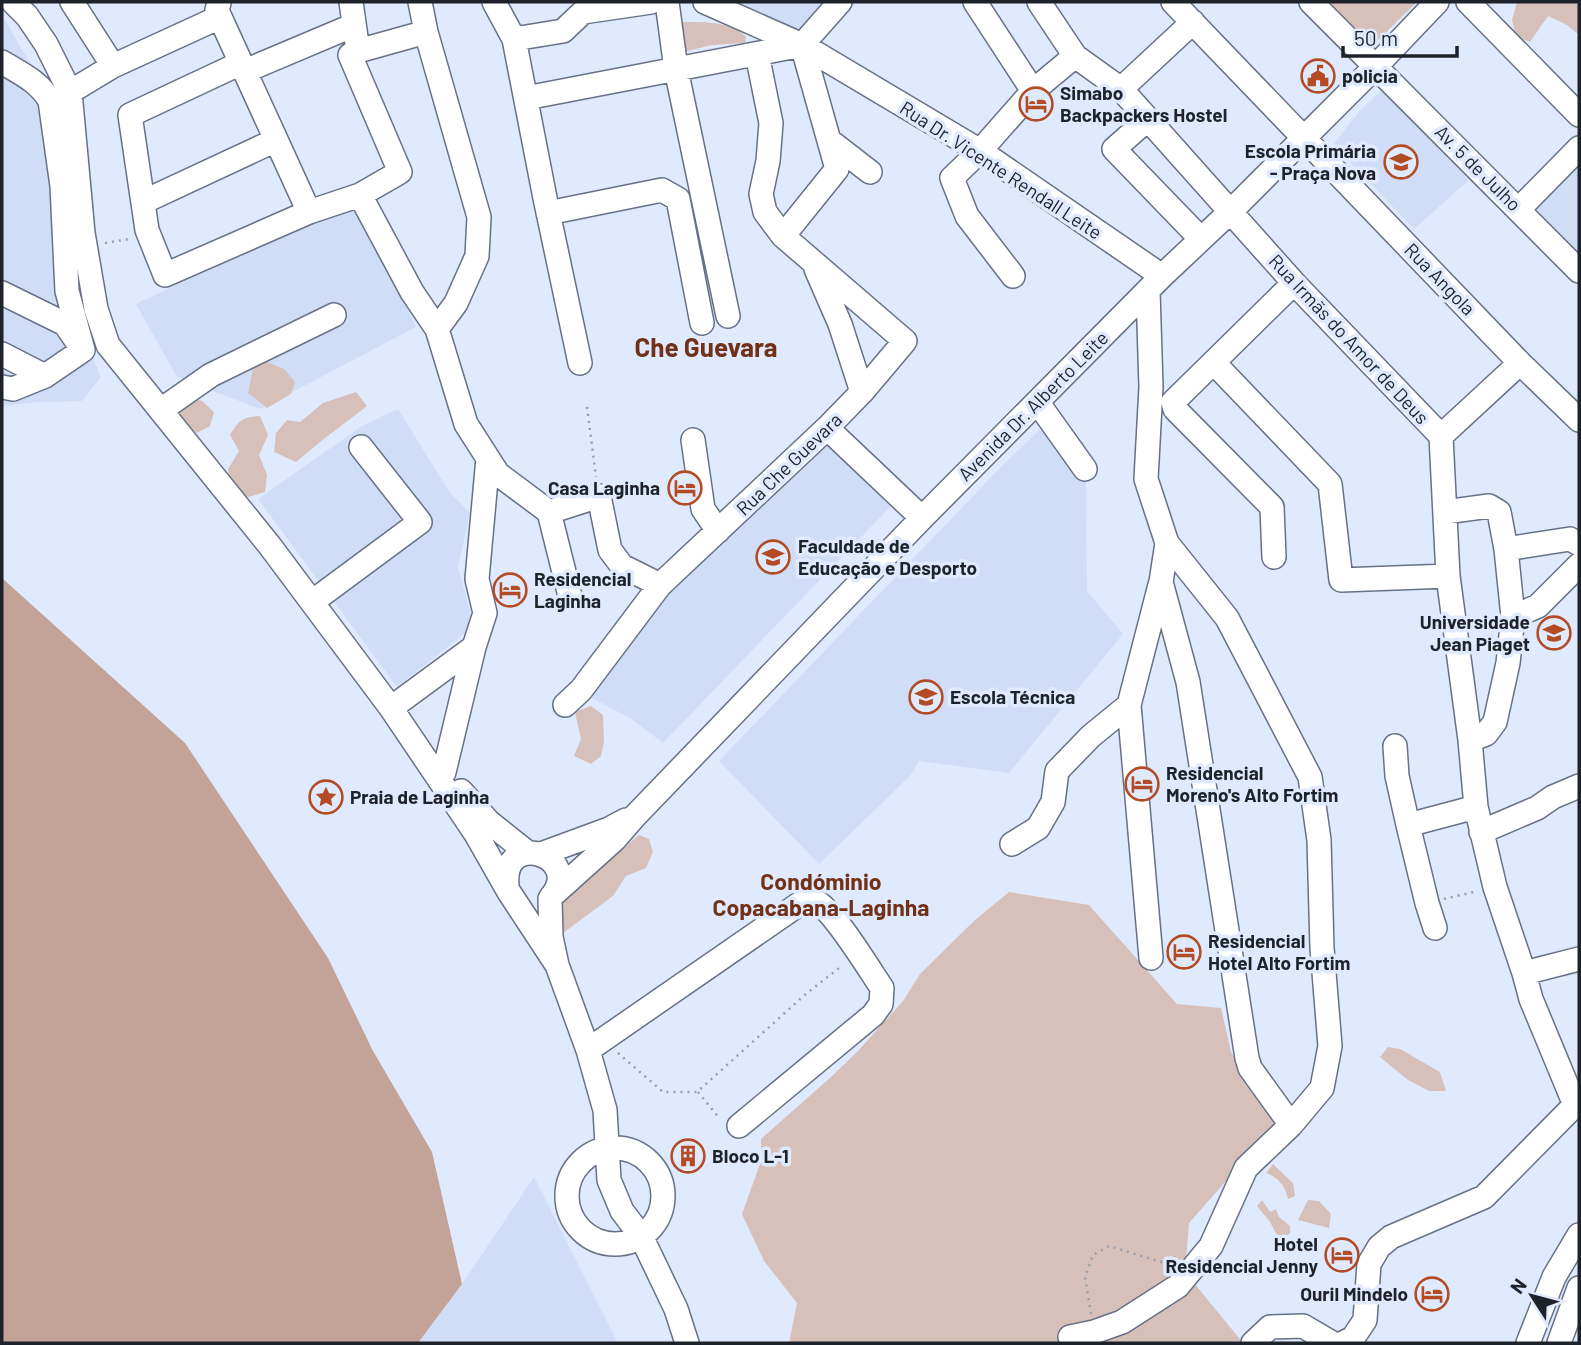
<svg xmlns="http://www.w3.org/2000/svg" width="1581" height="1345" viewBox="0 0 1581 1345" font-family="Barlow,sans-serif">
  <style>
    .built { fill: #d0ddf6 }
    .green { fill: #d6c0b9 }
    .water { fill: #c3a297 }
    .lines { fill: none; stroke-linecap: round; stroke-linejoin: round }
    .minor-casing { stroke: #667187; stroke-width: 26 }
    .path { stroke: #979faf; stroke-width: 2.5; stroke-dasharray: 2 5; stroke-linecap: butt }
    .minor { stroke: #fff; stroke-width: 23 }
    .labels { text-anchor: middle; stroke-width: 7; stroke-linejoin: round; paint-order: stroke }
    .poi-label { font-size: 19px; font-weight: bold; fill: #1d222b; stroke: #e0eafe; text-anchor: start }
    .street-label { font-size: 19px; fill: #1d222b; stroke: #e0eafe }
    .quarter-label { font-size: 23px; font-weight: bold; fill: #723017; stroke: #e0eafe }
    .district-label { font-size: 26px; font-weight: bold; fill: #723017; stroke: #e0eafe }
  </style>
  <rect width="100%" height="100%" fill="#e0eafe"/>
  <path class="built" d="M 719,2 L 832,2 L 801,40 Z
    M 2,17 L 6,21 L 19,45 L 42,81 L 64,290 L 101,377 L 82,401 L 39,402 L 2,406 Z
    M 1382,90 L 1469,180 L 1414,229 L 1333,145 L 1357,114 Z
    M 1579,159 L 1579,261 L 1529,208 Z
    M 357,200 L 416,327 L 260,409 L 177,377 L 136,304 Z
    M 398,409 L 450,493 L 470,513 L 458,568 L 470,610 L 469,630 L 397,687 L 258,499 L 362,426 Z
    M 1040,429 L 1086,483 L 1087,591 L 1123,634 L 1009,773 L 919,761 L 911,775 L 819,864 L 719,761 L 995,473 Z
    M 825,441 L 892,505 L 663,743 L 630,718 L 588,696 L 654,604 Z
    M 534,1177 L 618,1343 L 418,1343 L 462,1284 Z"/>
  <path class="green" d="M 1328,2 L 1417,2 L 1373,45 Z
    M 1517,2 L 1579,2 L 1579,35 L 1567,25 L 1548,16 L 1530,42 L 1516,37 L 1512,20 Z
    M 682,22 C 702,22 732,21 746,37 L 745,43 L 712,45 L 683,52 Z
    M 267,362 L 284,369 L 295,382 L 291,394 L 267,408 L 248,393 L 253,369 Z
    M 356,392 L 367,406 L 320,442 L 296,462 L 274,452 L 276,433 L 287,420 L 300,422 L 323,403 Z
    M 191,398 L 202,401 L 214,412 L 210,426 L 197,433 L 182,424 L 176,409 Z
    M 260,416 L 268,435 L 259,455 L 267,475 L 265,492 L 248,497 L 231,489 L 228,469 L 239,451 L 230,435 C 239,420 243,417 260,416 Z
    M 591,706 L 603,715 L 604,741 L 601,756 L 591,764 L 574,756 L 581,739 L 575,712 Z
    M 639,835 L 649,839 L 653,852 L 646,868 L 626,876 L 613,896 L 559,936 L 557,906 L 584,874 L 607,862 Z
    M 1009,892 L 1089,905 L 1177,1004 L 1221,1008 L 1231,1052 L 1277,1123 L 1189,1223 L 1185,1272 L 1239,1338 L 1242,1343 L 789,1343 L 797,1303 L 764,1261 L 742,1214 L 761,1161 L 761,1139 L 831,1077 L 858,1051 L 903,1001 L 920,974 L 975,920 Z
    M 1388,1047 L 1400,1049 L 1440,1072 L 1446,1091 L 1429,1091 L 1408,1080 L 1380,1057 Z
    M 1273,1164 L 1293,1183 L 1295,1196 L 1288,1199 C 1285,1186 1279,1178 1266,1173 Z
    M 1262,1200 L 1270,1212 L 1276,1209 L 1279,1217 L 1290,1226 L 1290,1233 L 1280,1241 L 1270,1222 L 1257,1206 Z
    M 1308,1200 L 1319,1201 L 1331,1214 L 1329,1228 L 1298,1220 Z"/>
  <path class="water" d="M 2,578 L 185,743 L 328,958 L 373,1051 L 432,1152 L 462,1284 L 418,1343 L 2,1343 Z"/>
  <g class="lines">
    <defs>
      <path id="minor" d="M 13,2 L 27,16 L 46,44 L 70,92 L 83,233 L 96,309 L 108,345 L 270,546 L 391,708 L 476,834 L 509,892 L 557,965
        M 72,2 L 113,66
        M 351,2 L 358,51 L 426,32 L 420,2
        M 494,2 L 514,39 L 545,198 L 580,363
        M 667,2 L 676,69 L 728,316
        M 705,2 L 802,45 L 980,151 L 1162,276
        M 975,2 L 1033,91
        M 1039,2 L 1075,56
        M 1173,2 L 1520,363 L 1579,420
        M 1311,2 L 1579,271
        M 1468,2 L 1579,115
        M 220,17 L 309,212 L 165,275 L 147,230 L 130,115 L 241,63
        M 426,32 L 479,217 L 477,256 L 456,303 L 437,329
        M 514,39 L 563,31 L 583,12 L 651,2
        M 358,51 L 350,55 L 400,172 L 360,195
        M 2,62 C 20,73 40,82 50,101 L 62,186 L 67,291 L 83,350 L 45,376 L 13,389 L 2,387
        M 245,71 L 354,25
        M 1121,89 L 1193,22
        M 70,92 L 113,66 L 220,17 L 217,10 L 219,3
        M 526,98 L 802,45 L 840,2
        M 1148,119 L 1114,149 L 1201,239
        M 830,141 L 870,172
        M 143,202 L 276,140
        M 1519,209 L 1579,148
        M 309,212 L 360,195 L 412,292 L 437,329 L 466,424 L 498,474 L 549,512
        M 548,213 L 662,190 L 678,199 L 702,323
        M 783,236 L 837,169 L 802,45
        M 816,269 L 840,324 L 862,392
        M 1013,276 L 967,216 L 952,178 L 980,151 L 1033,91 L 1075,56 L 1121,89 L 1294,283 L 1441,436 L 1448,576 L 1470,740 L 1476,807 L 1495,887 L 1524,973 L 1531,999 L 1575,1105 L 1484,1197 L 1391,1237 L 1379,1247 L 1369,1264 L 1365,1320 L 1353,1338 L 1343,1343
        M 2,293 L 65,324 L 78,343
        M 2,354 L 45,376
        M 1214,363 L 1330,484 L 1341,580 L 1448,576
        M 1038,403 L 1085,469
        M 161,410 L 211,375 L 334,315
        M 827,428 L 922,518
        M 1441,436 L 1520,363
        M 693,440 L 703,509 L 718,531
        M 1445,512 L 1489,506 L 1499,512 L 1506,549 L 1513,617 L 1508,663 L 1495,722 L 1486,734 L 1470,740
        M 1167,543 L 1227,618 L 1310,777 L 1319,840 L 1322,948 L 1330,1046 L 1322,1088 L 1291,1125
        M 1506,549 L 1570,539 L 1579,544
        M 1274,557 L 1272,507 L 1175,409 L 1173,402 L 1294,283
        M 570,596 L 549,512 L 599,496 L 610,550 L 622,566 L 660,585
        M 312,602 L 420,522 L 361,447
        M 1513,617 L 1538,606 L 1579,565
        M 474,647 L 485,613 L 477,579 L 488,458
        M 565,705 L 581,690 L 660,585 L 827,428 L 862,392 L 905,341 L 783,236 L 765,212 L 761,194 L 768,161 L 771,123 L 757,54
        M 391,708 L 474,647 L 444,772
        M 1395,746 L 1397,776 L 1408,825
        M 461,791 L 489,822 L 528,853
        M 1481,832 L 1537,808 L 1553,797 L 1579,786
        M 1012,844 L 1038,828 L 1053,802 L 1057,771 L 1091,736 L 1129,705
        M 541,854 L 609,829 L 626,820
        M 507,885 C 502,828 585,857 551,897
        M 555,893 L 615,839 L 635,816 L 922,518 L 1162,276 L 1231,211 L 1376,66 L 1437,2
        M 550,899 L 551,937 L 557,965 L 588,1050 L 605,1110 L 609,1180 L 622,1211 L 641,1236 L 676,1309 L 687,1343
        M 1435,928 L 1427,903 L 1408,825 L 1476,807
        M 1151,958 L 1129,705 L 1160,585
        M 1524,973 L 1579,959
        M 588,1050 L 805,900 C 809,900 811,899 815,901 C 833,909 869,969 882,988 L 881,1004 L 873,1015 L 739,1126
        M567 1196a48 48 0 1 1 96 0a48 48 0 1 1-96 0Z
        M 1070,1337 L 1094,1332 L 1122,1322 L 1178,1286 L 1211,1246 L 1246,1168 L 1291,1125 L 1250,1068 L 1247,1058 L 1188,682 L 1161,582 L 1167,543 L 1146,479 L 1151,387 L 1148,291
        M 1253,1343 L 1270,1327 L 1303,1326 L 1332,1343
        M 1528,1343 L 1554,1277 L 1579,1235
        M 1559,1343 L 1579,1288"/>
    </defs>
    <use href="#minor" class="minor-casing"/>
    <path class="path" d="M 105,243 L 129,239
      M 587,407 L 596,477
      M 1444,899 L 1478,891
      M 618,1053 L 663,1092 L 697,1092 L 807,993 L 843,965
      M 698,1092 L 720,1119
      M 1091,1314 L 1085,1277 L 1093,1255 L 1109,1246 L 1161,1262 L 1178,1256"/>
    <use href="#minor" class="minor"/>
  </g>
  <defs>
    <symbol id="civic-ring" viewBox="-11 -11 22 22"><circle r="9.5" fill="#e0eafe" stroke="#b34c24" stroke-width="1.5"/><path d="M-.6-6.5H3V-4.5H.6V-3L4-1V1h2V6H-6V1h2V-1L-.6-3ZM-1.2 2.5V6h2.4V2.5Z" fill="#b34c24"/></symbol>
    <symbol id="hotel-ring" viewBox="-11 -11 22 22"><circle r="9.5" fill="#e0eafe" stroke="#b34c24" stroke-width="1.5"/><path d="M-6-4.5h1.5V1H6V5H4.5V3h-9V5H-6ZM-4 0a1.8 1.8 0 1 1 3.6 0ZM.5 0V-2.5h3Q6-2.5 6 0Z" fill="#b34c24"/></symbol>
    <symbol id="school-ring" viewBox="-11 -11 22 22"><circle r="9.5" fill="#e0eafe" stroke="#b34c24" stroke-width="1.5"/><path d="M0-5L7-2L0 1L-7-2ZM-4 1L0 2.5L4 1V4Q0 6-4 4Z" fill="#b34c24"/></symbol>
    <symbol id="university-ring" viewBox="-11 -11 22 22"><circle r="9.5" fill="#e0eafe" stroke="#b34c24" stroke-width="1.5"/><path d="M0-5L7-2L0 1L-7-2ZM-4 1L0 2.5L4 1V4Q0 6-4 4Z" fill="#b34c24"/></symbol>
    <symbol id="sight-ring" viewBox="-11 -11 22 22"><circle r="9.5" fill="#e0eafe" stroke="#b34c24" stroke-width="1.5"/><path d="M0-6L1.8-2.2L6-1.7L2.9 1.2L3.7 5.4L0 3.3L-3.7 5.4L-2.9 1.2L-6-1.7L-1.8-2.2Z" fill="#b34c24"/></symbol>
    <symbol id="building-ring" viewBox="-11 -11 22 22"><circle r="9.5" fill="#e0eafe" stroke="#b34c24" stroke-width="1.5"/><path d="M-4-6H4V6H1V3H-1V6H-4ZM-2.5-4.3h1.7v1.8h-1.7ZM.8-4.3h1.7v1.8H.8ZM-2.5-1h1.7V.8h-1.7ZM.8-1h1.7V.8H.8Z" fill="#b34c24"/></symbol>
  </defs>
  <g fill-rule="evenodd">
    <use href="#civic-ring" x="1299" y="57" width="38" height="38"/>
    <use href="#hotel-ring" x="1017" y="85" width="38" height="38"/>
    <use href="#school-ring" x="1382" y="143" width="38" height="38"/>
    <use href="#hotel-ring" x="666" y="469" width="38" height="38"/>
    <use href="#school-ring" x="754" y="538" width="38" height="38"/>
    <use href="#hotel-ring" x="491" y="571" width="38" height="38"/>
    <use href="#university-ring" x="1535" y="614" width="38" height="38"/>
    <use href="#school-ring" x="907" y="678" width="38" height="38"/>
    <use href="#hotel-ring" x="1123" y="765" width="38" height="38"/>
    <use href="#sight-ring" x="307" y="778" width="38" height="38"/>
    <use href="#hotel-ring" x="1165" y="933" width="38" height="38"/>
    <use href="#building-ring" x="669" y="1137" width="38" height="38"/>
    <use href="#hotel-ring" x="1323" y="1236" width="38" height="38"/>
    <use href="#hotel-ring" x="1413" y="1275" width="38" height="38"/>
  </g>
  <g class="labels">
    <g class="poi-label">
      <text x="1342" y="83">policia</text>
      <text x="1060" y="100">Simabo<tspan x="1060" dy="22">Backpackers Hostel</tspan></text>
      <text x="1376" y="158" text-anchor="end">Escola Primária<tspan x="1376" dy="22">- Praça Nova</tspan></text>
      <text x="660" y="495" text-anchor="end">Casa Laginha</text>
      <text x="798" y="553">Faculdade de<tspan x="798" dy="22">Educação e Desporto</tspan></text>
      <text x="534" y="586">Residencial<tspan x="534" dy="22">Laginha</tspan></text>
      <text x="1530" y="629" text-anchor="end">Universidade<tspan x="1530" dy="22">Jean Piaget</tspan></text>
      <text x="950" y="704">Escola Técnica</text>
      <text x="1166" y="780">Residencial<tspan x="1166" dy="22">Moreno's Alto Fortim</tspan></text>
      <text x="350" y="804">Praia de Laginha</text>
      <text x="1208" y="948">Residencial<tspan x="1208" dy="22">Hotel Alto Fortim</tspan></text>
      <text x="712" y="1163">Bloco L-1</text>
      <text x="1318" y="1251" text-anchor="end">Hotel<tspan x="1318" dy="22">Residencial Jenny</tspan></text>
      <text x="1408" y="1301" text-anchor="end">Ouril Mindelo</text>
    </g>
    <g class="street-label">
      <text transform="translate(1478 168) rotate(45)" y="7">Av. 5 de Julho</text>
      <text transform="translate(1001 170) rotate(33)" y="7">Rua Dr. Vicente Rendall Leite</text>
      <text transform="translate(1440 279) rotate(46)" y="7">Rua Angola</text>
      <text transform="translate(1349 339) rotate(47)" y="7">Rua Irmãs do Amor de Deus</text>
      <text transform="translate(1033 406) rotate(-45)" y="7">Avenida Dr. Alberto Leite</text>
      <text transform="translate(789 464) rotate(-44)" y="7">Rua Che Guevara</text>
    </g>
    <g class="quarter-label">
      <text x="821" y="890">Condóminio<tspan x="821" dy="26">Copacabana-Laginha</tspan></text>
    </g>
    <g class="district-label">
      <text x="706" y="357">Che Guevara</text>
    </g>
  </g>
  <rect width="1581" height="1345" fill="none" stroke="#1d222b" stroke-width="7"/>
  <g transform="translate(1532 1296) rotate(306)" stroke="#e0eafe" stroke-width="5" paint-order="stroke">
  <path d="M0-5L12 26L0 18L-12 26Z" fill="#1d222b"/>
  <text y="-10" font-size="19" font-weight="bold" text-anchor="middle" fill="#1d222b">N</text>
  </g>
  <path d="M1343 46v10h114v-10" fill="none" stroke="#1d222b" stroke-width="3.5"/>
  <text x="1354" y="46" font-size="21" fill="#1d222b" stroke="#e0eafe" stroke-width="5" paint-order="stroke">50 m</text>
</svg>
